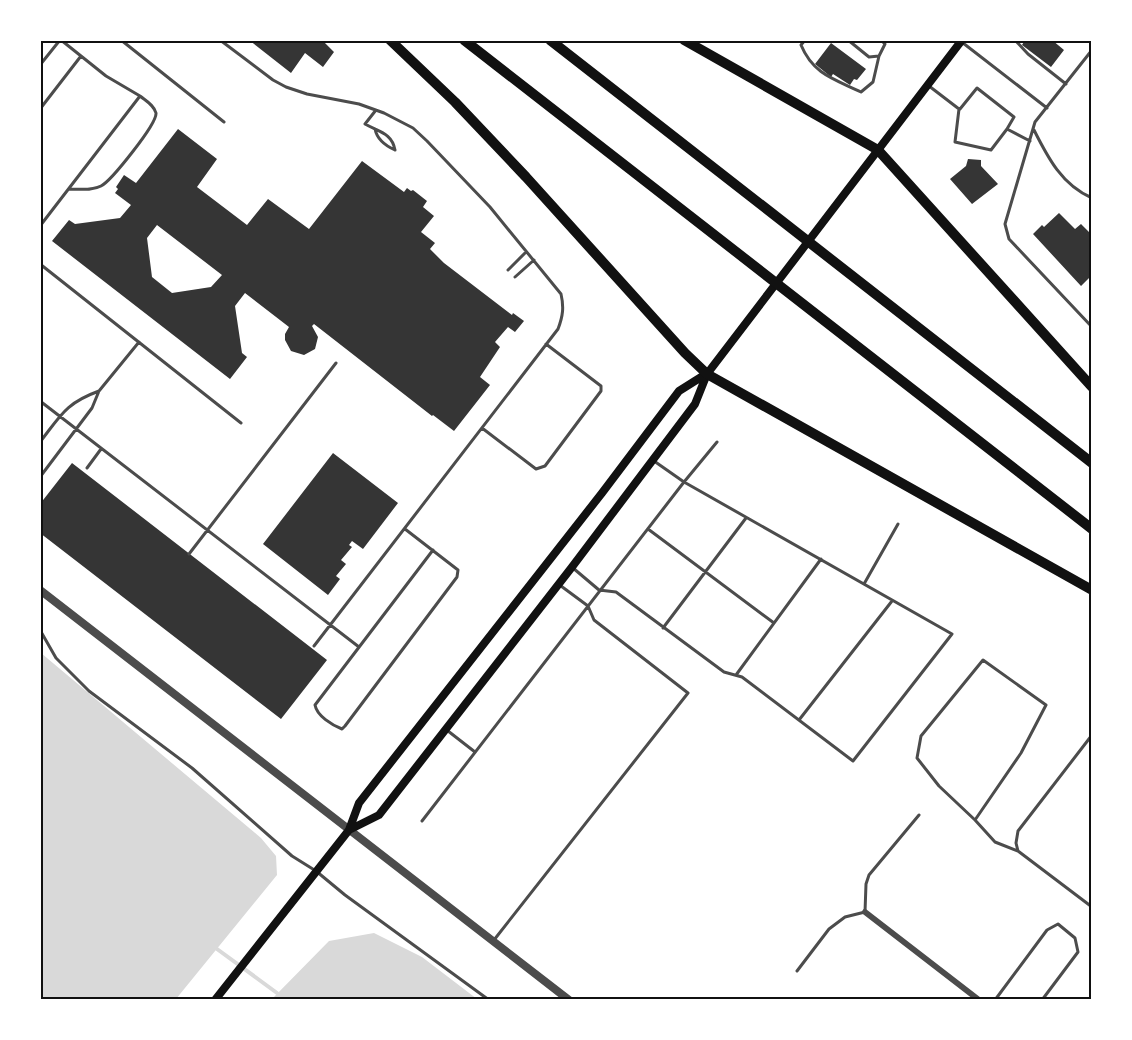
<svg xmlns="http://www.w3.org/2000/svg" width="1132" height="1040" viewBox="0 0 1132 1040" font-family="'IBM Plex Sans',sans-serif">
  <style>
    .water { fill: #d9d9d9 }
    .lines { fill: none; stroke-linecap: round; stroke-linejoin: round }
    .stream { stroke: #d9d9d9; stroke-width: 4 }
    .building { fill: #353535; fill-rule: evenodd }
    .service { stroke: #4c4c4c; stroke-width: 3 }
    .minor { stroke: #4c4c4c; stroke-width: 6 }
    .tertiary { stroke: #4c4c4c; stroke-width: 8 }
    .secondary { stroke: #111; stroke-width: 8 }
    .motorway { stroke: #111; stroke-width: 10 }
    .neatline { fill: none; stroke: #111; stroke-width: 2 }
  </style>
  <rect width="100%" height="100%" fill="#fff"/>
  <path class="water" d="M 41,653 L 261,838 L 276,856 L 277,875 L 176,999 L 41,999 Z
    M 374,933 L 422,957 L 477,999 L 272,999 L 329,941 Z"/>
  <g class="lines">
    <path class="stream" d="M 217,949 L 277,993"/>
  </g>
  <path class="building" d="M 249,40 L 322,40 L 334,52 L 323,67 L 305,53 L 291,73 Z
    M 1025,40 L 1052,40 L 1064,50 L 1051,67 L 1022,45 Z
    M 831,43 L 866,69 L 857,80 L 854,79 L 850,85 L 833,74 L 831,77 L 815,64 Z
    M 178,129 L 217,159 L 197,187 L 247,225 L 268,199 L 309,229 L 362,161 L 404,192 L 407,188 L 411,191 L 413,190 L 427,201 L 423,207 L 434,216 L 421,232 L 435,243 L 430,249 L 444,263 L 512,315 L 513,313 L 524,321 L 515,332 L 508,327 L 495,342 L 500,347 L 480,377 L 490,385 L 454,431 L 433,415 L 432,416 L 314,324 L 312,326 L 318,337 L 315,349 L 304,355 L 291,351 L 285,340 L 285,334 L 289,327 L 245,293 L 235,306 L 242,353 L 247,357 L 230,379 L 52,241 L 69,220 L 75,224 L 120,218 L 131,205 L 115,193 L 118,189 L 116,187 L 124,175 L 136,183 ZM 157,225 L 222,275 L 211,287 L 172,293 L 152,277 L 147,238 Z
    M 968,159 L 981,160 L 981,166 L 998,184 L 972,204 L 950,179 L 966,166 Z
    M 1059,213 L 1075,229 L 1081,224 L 1092,235 L 1092,275 L 1081,286 L 1033,234 L 1042,225 L 1044,227 Z
    M 333,453 L 398,503 L 363,549 L 352,541 L 349,545 L 352,547 L 341,560 L 346,564 L 336,576 L 340,579 L 328,595 L 263,544 Z
    M 72,463 L 327,660 L 281,719 L 40,533 L 40,504 Z"/>
  <g class="lines">
    <path class="service" d="M 121,40 L 224,122
      M 220,40 L 273,80 L 286,87 L 307,94 L 359,104 L 384,113 L 413,128 L 427,141 L 490,207 L 561,294 C 564,307 563,316 558,329 L 314,646
      M 805,40 L 801,45 C 813,74 834,79 861,92 L 873,82 L 879,56
      M 848,40 L 869,57 L 879,56 L 885,44 L 881,40
      M 1015,40 L 1028,54 L 1066,84
      M 963,43 L 1047,108
      M 1092,50 L 1035,122 L 1005,224 L 1009,239 L 1092,327
      M 40,65 L 60,40
      M 929,86 L 959,109 L 955,142 L 991,150 L 1007,129 L 1030,141
      M 40,109 L 81,56
      M 960,109 L 977,88 L 1014,117 L 1007,129
      M 376,110 L 365,124 C 379,132 392,133 395,150
      M 375,129 C 377,139 386,146 395,150
      M 1034,130 C 1048,158 1062,185 1092,198
      M 69,189 C 79,189 92,191 101,186 C 111,181 157,124 156,113 C 154,105 146,101 140,96
      M 40,226 L 140,96 L 106,76 L 61,40
      M 40,264 L 241,423
      M 508,270 L 526,252
      M 515,277 L 534,260
      M 40,401 L 359,647
      M 482,428 L 536,469 L 545,466 L 601,391 L 601,386 L 546,344
      M 40,442 C 61,415 66,403 99,391
      M 654,461 L 684,482 L 717,442
      M 87,468 L 101,449
      M 40,477 L 92,408 L 99,391 L 139,342
      M 405,529 L 458,570 L 457,577 L 345,726 L 342,729 C 332,725 317,716 315,705 L 433,550
      M 648,529 L 774,623
      M 189,554 L 336,363
      M 864,584 L 898,524
      M 663,628 L 746,518
      M 40,630 L 56,658 L 89,691 L 192,768 L 292,856 L 316,871 L 345,895 L 489,1000
      M 736,675 L 821,559
      M 799,720 L 892,601
      M 448,731 L 475,752
      M 975,820 L 939,786 L 917,758 L 921,736 L 983,660 L 1046,705 L 1021,753 L 975,820 L 995,842 L 1018,851 L 1092,907
      M 422,821 L 684,482 L 952,634 L 853,761 L 742,677 L 724,672 L 616,592 L 599,590 L 573,568
      M 1018,851 L 1016,843 L 1018,831 L 1092,735
      M 494,940 L 688,693 L 594,620 L 588,606 L 561,586
      M 797,971 L 829,929 L 845,917 L 865,912 L 866,884 L 869,875 L 919,815
      M 995,1000 L 1047,930 L 1058,924 L 1075,938 L 1078,952 L 1042,1000"/>
    <path class="minor" d="M 865,912 L 979,1000"/>
    <path class="tertiary" d="M 40,590 L 569,1000"/>
    <path class="secondary" d="M 349,830 L 379,815 L 572,567 L 695,404 L 707,374 L 962,40
      M 215,1000 L 349,830 L 359,803 L 602,493 L 679,391 L 706,374"/>
    <path class="motorway" d="M 390,40 L 455,102 L 526,177 L 685,353 L 707,374 L 1092,590
      M 464,40 L 1092,529
      M 550,40 L 1092,463
      M 684,40 L 878,150 L 1092,387"/>
  </g>
  <rect width="1132" height="1040" fill="none" stroke="#ffffff" stroke-width="84"/>
  <rect x="42" y="42" width="1048" height="956" class="neatline"/>
</svg>
